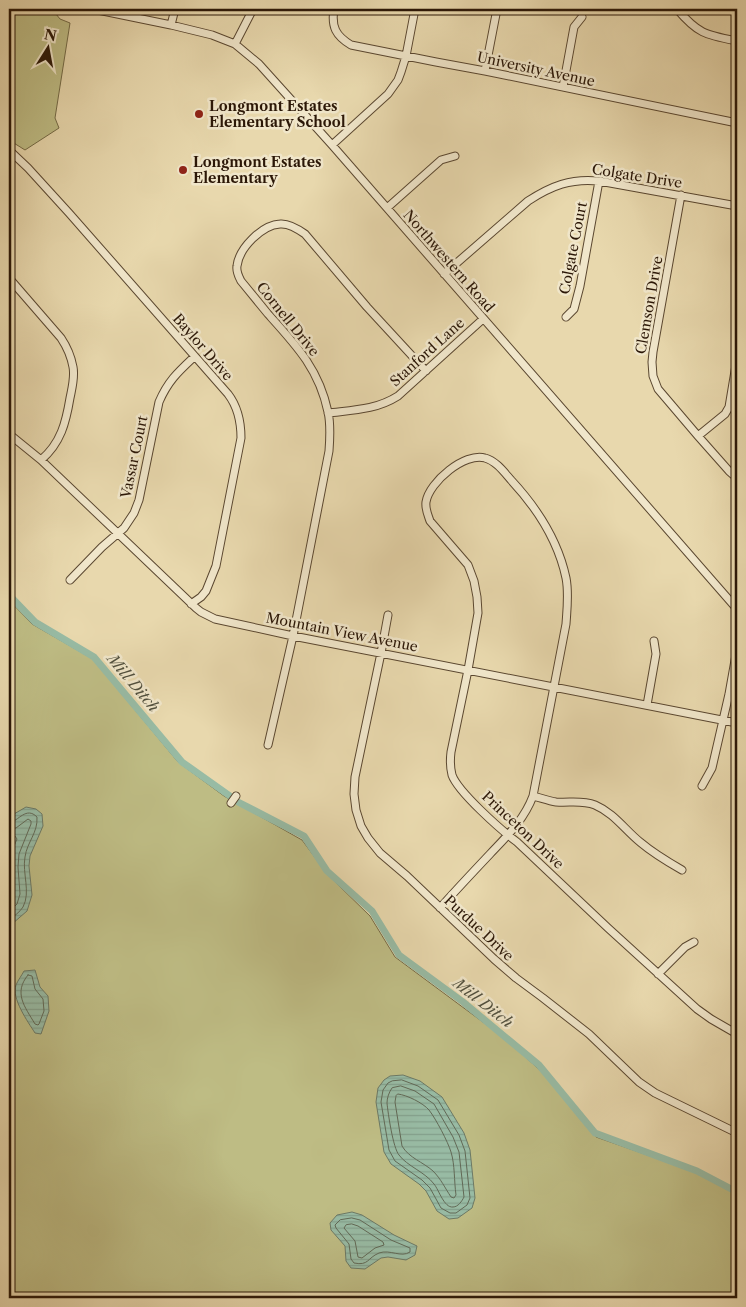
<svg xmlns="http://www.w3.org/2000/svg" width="746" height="1307" viewBox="0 0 746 1307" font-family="'Libre Caslon Text',serif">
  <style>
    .green { fill: #bebc84; stroke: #746a46 }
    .water { fill: url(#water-rules); stroke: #6c7965 }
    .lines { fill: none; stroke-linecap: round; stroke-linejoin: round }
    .shore { stroke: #626956; stroke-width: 1 }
    .canal { stroke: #98bba4; stroke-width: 7 }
    .minor-casing { stroke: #5a4730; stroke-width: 9 }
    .minor { stroke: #f0e6ca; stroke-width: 7 }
    .poi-dot { fill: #8f2418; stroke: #f0e6ca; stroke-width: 2 }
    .labels { text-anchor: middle; stroke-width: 5; stroke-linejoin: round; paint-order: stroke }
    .street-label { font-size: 14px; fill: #2b1707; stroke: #f0e6ca }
    .poi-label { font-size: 14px; font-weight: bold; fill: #2b1707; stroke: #f0e6ca; text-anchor: start }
    .water-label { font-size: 15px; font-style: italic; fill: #51503e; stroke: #f0e6ca }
  </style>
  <defs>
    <pattern id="water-rules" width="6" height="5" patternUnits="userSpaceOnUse" patternTransform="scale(1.25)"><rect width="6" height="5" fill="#98bba4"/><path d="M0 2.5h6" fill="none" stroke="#83a08c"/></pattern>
  </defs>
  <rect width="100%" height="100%" fill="#e8d8ad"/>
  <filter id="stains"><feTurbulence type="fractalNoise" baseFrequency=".004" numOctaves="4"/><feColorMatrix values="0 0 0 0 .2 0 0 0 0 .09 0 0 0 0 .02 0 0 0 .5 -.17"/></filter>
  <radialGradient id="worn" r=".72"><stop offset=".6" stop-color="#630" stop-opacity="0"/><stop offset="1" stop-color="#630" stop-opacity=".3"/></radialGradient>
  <path class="green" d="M 9,9 L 52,9 L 60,19 L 70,23 L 55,118 L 59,128 L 25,150 L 9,140 Z
    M 9,600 L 32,624 L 93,659 L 178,762 L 224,796 L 302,840 L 328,875 L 370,916 L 395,957 L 503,1037 L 542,1072 L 596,1137 L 699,1173 L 737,1195 L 737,1298 L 9,1298 Z"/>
  <path class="water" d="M 26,807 L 36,809 L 42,814 L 43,826 L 30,856 L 29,866 L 32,895 L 27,911 L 12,924 L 9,926 L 9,820 L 14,814 Z
    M 35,970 L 40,987 L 48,996 L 49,1011 L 41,1034 L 35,1033 C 28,1022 11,998 16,985 C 18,980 22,975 24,971 Z
    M 403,1075 L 420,1081 L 442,1097 L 464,1133 L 470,1150 L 475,1198 L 472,1208 L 458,1218 L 449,1219 L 437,1211 L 426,1191 L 419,1184 L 391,1164 L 384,1152 L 376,1102 L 378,1088 L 384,1080 L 390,1076 Z
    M 352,1212 L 362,1215 L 394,1235 L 417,1246 L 415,1255 L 406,1260 L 388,1257 L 381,1258 L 365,1269 L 351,1268 L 346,1261 L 345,1246 L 331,1230 L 330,1223 L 337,1215 Z"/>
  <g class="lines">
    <path class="shore" d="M 9,823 C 19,821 26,806 37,817 C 38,833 27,842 25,857 C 22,873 31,892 23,907 C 20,912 13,917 9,920
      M 9,829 L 16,828 L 28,819 L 31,821 L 31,824 L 19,854 L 18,867 L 20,894 L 17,904 L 9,912
      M 9,837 L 15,836 L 17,839 C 13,848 10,856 10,866 C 10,878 16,892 9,902
      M 28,975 L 32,976 L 35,989 L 43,999 L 44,1011 L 39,1024 L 38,1025 L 35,1024 C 25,1007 13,993 28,975 Z
      M 402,1080 L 418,1086 L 438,1100 L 459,1135 L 465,1151 L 470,1198 L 467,1205 L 456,1213 L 450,1213 L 441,1208 L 430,1188 L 422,1180 L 395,1161 L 389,1150 L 381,1102 L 383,1090 L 388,1083 L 392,1081 Z
      M 401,1086 L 415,1091 L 434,1104 L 453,1137 L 459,1152 L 464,1197 C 462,1201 458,1207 453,1207 C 444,1208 439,1190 434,1184 C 425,1172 407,1166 399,1155 C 393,1148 388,1113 387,1103 C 387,1098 389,1092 392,1088 Z
      M 398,1094 C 407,1095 423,1103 429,1110 C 436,1119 448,1142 451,1152 C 455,1165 454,1181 456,1195 L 454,1198 L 451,1197 C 445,1188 441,1179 433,1171 C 423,1162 409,1158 402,1146 L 395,1102 L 396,1096 Z
      M 352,1218 L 360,1220 L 391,1240 L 410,1248 L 410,1252 C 401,1258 390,1249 379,1253 C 367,1258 369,1266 354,1263 L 351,1259 L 349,1244 L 336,1228 L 335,1225 L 340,1220 Z
      M 352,1224 L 358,1226 L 383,1242 L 384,1245 L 375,1248 L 362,1258 L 358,1257 L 355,1241 L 344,1228 L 346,1225 Z"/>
    <path class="canal" d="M 9,595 L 35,622 L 94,657 L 182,762 L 230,796
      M 238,802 L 304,836 L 327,871 L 372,911 L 399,955 L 463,1002 L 539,1065 L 595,1133 L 697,1171 L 737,1192"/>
    <defs>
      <path id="minor" d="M 93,9 L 171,25 L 212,35 L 235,44 L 259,64 L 332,145 L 737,609
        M 334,9 C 331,27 336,36 351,45 L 436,62 L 485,71 L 737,123
        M 677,9 C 698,34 706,35 737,41
        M 171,25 L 175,9
        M 235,44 L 253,9
        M 485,71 L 497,9
        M 563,87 L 574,27 L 582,17
        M 332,145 L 388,94 L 398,80 L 401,72 L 406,56 L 415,9
        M 9,150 L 28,168 L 69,213 L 228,394 C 238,407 241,421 241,438 L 216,566 L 206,591 L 201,597 L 191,604
        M 681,195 L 653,352 L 652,362 L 653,376 L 658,389 L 698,436 L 729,471 L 737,478
        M 387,208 L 441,160 L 455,156
        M 444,274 L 528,201 C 551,186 571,178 599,181 L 737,206
        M 9,278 L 61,338 C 67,347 71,356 73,367 C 75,377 72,388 70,398 C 66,422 61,443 41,460
        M 566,317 L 574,309 L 580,286 L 599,181
        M 328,413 C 353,410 376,410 398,396 L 483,319
        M 9,434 L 41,460 L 196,608 L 201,612 L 215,619 L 293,636 L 737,723
        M 698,436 L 725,414 L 729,407 L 737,359
        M 70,580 L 102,547 L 124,528 L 134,513 L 139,500 L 159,402 C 168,381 178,372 194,357
        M 388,615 L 381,653 L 355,777 L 354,794 L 356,810 L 361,826 L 368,838 L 380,853 L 407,876 L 494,959 L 516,978 L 543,998 L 589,1034 L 639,1082 L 655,1093 L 737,1133
        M 647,705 L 656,654 L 654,641
        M 268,745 L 293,636 L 329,451 C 330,438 331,425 328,412 C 319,369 296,345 268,314 C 259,303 250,292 241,281 C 239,277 236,272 237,266 C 239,248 262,225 280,224 C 289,223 298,229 305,234 L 367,307 L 426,371
        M 702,786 L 712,768 L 729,694 L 737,649
        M 533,796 C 541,798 549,801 556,802 C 570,803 582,800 595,805 C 614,813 625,830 640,842 C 653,853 668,862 682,870
        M 231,803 L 236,796
        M 440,908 C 456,890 473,872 490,854 C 507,836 524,820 533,796 L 566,624 C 567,609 569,593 566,578 C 558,540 537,508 511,480 C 504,472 496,461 485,458 C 465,452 429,482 426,502 C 425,509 428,515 430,521 L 468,565 L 474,581 L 477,597 L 478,613 L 468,670 L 451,752 C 450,760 450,767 452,775 C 458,792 501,830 517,842 L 608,928 L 697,1009 L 711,1019 L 737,1034
        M 658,974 L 685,947 L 694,942"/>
    </defs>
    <use href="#minor" class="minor-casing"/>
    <use href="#minor" class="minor"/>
  </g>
  <g class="poi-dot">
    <circle cx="199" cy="114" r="5"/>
    <circle cx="183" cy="170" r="5"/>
  </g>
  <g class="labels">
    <g class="street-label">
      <text transform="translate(536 69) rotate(12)" y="5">University Avenue</text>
      <text transform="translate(637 176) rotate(9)" y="5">Colgate Drive</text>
      <text transform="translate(573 248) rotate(-79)" y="5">Colgate Court</text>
      <text transform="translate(449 261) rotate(49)" y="5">Northwestern Road</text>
      <text transform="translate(649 305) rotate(-80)" y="5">Clemson Drive</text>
      <text transform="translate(288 319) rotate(51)" y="5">Cornell Drive</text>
      <text transform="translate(203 347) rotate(49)" y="5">Baylor Drive</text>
      <text transform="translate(427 352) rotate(-42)" y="5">Stanford Lane</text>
      <text transform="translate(134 457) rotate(-78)" y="5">Vassar Court</text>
      <text transform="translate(342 632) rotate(11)" y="5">Mountain View Avenue</text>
      <text transform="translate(523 830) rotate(43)" y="5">Princeton Drive</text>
      <text transform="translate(479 928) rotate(43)" y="5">Purdue Drive</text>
    </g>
    <g class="poi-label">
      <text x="209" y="111">Longmont Estates<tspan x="209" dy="16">Elementary School</tspan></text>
      <text x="193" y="167">Longmont Estates<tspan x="193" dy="16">Elementary</tspan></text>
    </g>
    <g class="water-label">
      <text transform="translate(133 683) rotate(50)" y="5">Mill Ditch</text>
      <text transform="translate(483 1003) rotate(38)" y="5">Mill Ditch</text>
    </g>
  </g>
  <rect width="746" height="1307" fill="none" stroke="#e8d8ad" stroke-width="30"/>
  <rect x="10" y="10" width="726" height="1287" fill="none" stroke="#2b1707" stroke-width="2.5"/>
  <rect x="15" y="15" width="716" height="1277" fill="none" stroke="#2b1707"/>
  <g transform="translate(48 48) rotate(11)" stroke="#f0e6ca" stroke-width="4" paint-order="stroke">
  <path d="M0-4L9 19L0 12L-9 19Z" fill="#2b1707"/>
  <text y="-8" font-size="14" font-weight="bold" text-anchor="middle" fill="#2b1707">N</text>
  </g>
  <rect width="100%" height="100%" filter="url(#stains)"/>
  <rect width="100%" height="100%" fill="url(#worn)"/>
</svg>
